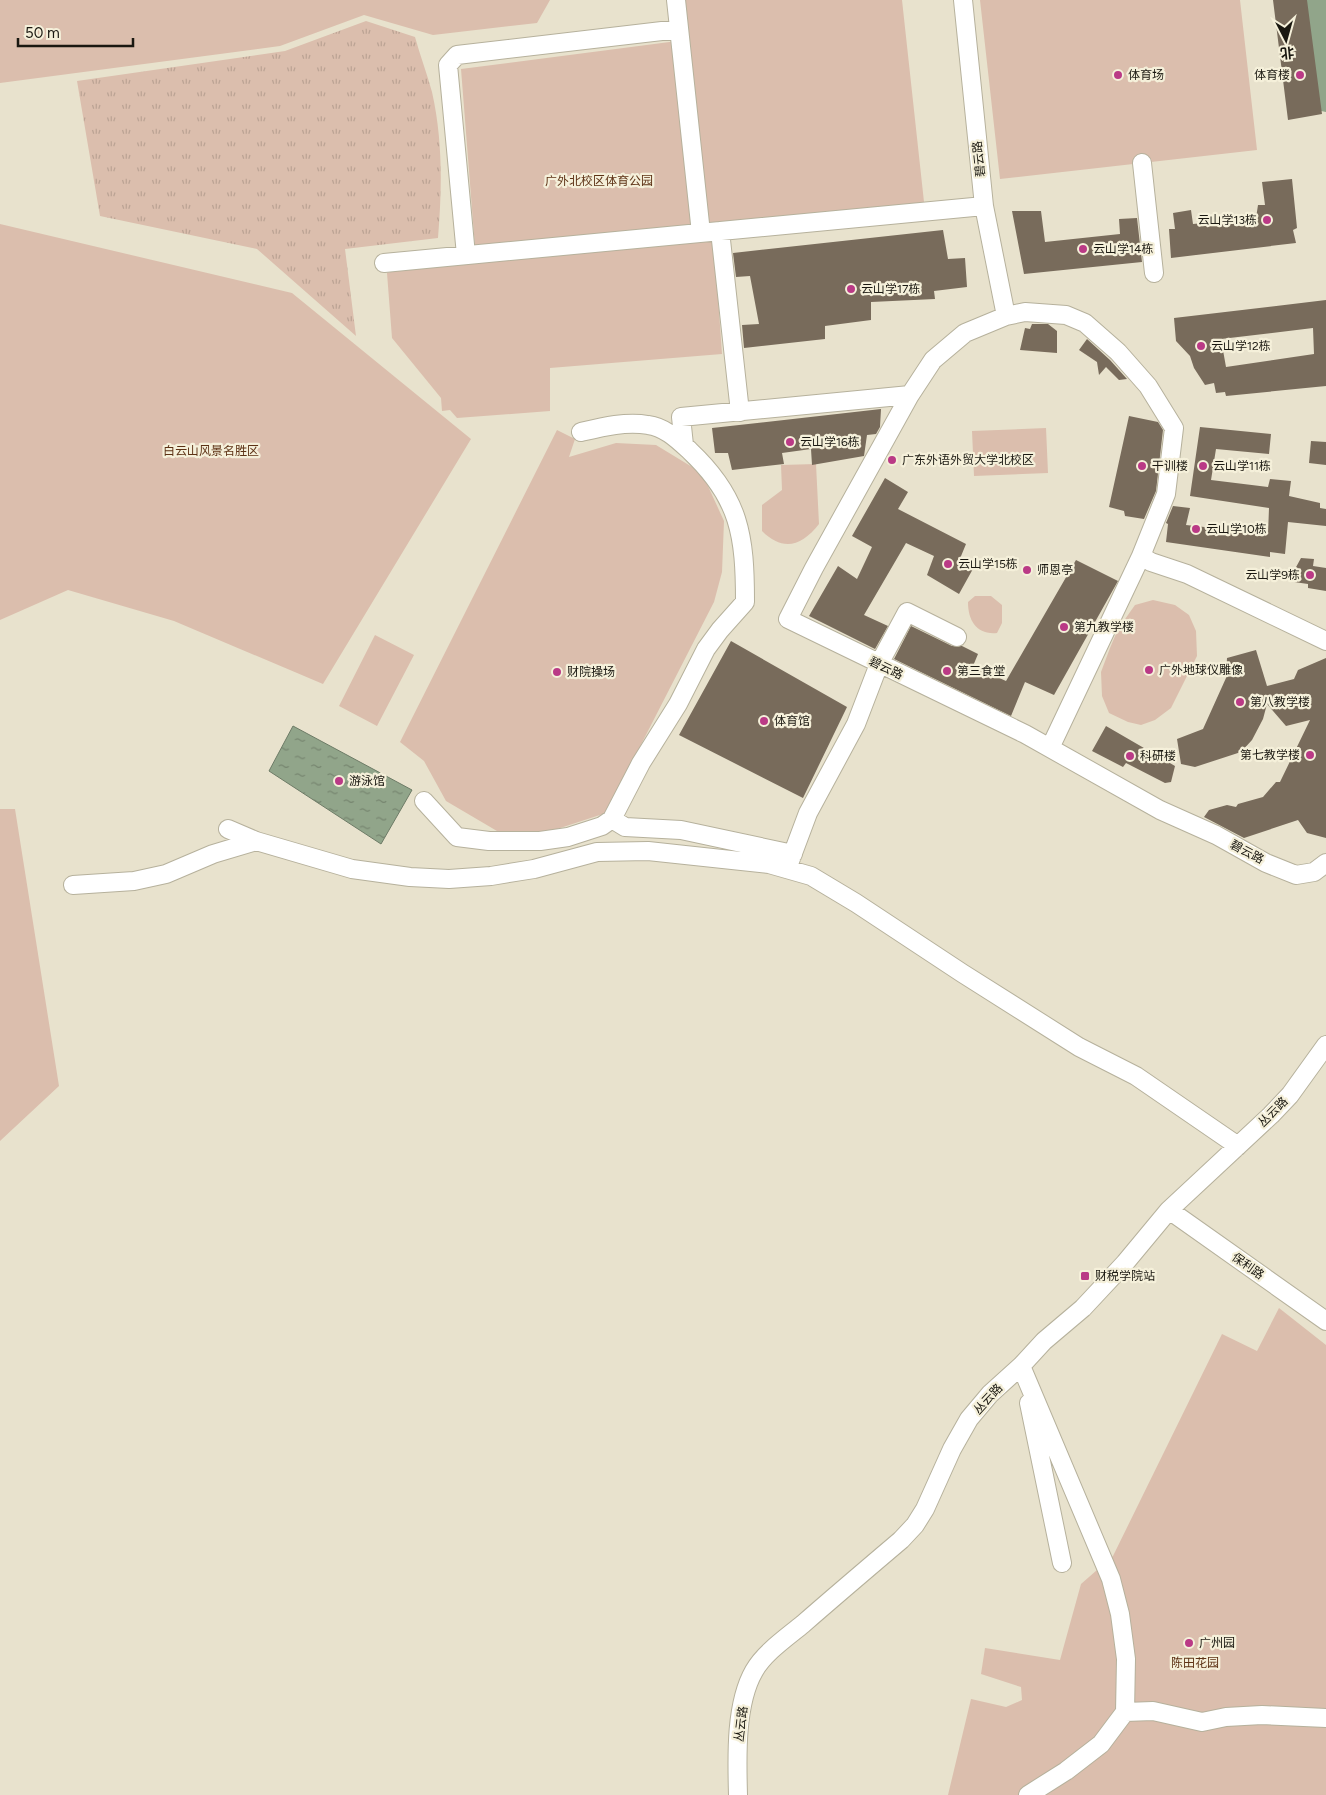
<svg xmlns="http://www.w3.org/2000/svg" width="1326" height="1795" viewBox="0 0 1326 1795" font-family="Figtree,'Noto Sans SC',sans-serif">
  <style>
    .grass { fill: url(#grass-tufts) }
    .park { fill: #dbbead }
    .water { fill: url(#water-ripples); stroke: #6d7b66 }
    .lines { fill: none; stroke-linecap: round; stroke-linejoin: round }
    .river { stroke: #91a58a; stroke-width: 28 }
    .building { fill: #786b5b; fill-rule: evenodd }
    .minor-casing { stroke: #b6b19c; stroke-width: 20 }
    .minor { stroke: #fff; stroke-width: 18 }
    .poi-dot { fill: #ba3a86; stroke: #f5f0da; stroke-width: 2 }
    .labels { text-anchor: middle; stroke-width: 4.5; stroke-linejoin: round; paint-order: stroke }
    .poi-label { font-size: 12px; fill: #1a1811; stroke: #f5f0da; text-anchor: start }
    .street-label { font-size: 12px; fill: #1a1811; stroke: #f5f0da }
    .park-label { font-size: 12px; fill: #5d3215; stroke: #f5f0da }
  </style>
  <defs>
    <pattern id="grass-tufts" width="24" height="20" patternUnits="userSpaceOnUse" patternTransform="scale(1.25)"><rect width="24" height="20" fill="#dbbead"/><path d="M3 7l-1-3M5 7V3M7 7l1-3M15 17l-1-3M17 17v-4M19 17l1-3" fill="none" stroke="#bba394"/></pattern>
    <pattern id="water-ripples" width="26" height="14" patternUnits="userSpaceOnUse" patternTransform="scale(1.25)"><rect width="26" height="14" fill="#91a58a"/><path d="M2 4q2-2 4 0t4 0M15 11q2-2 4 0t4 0" fill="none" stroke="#76856f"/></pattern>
  </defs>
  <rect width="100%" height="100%" fill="#e8e2cd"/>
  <path class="grass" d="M 366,21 L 415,37 C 420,55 427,74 432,92 C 443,141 442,189 438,238 L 345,249 L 356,336 L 257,249 L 100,216 L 77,81 L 285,51 Z"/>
  <path class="park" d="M 0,0 L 550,0 L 537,23 L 433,35 L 364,15 L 280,46 L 0,83 Z
    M 684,0 L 902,0 L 924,202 L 714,239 L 722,354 L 550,368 L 550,411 L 457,418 L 450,410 L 442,411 L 441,398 L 392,338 L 387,273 L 475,247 L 461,69 L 685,40 Z
    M 980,0 L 1240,0 L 1257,150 L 1000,179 Z
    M 0,224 L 292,293 L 471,439 L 323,684 L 174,621 L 68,590 L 0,620 Z
    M 1046,428 L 1048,473 L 974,476 L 972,431 Z
    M 557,430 L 575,439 L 569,457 L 616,443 L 656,445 L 702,473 L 724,521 L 722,572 L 714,602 L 606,813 L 548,832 L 497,831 L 446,801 L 424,761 L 400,742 Z
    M 816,464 L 819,524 C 802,546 783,552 762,531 L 762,505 L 782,490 L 781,465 Z
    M 975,596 L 991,596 L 1002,605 L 1002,623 L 997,633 C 977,635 968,621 968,602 Z
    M 1153,600 L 1175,605 L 1189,615 L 1196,631 L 1197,656 L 1171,708 L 1155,720 L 1141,725 L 1128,722 L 1109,713 L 1102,696 L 1101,672 L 1110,648 L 1118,629 L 1135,605 Z
    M 375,635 L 414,655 L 377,726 L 339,706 Z
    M 0,809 L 15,809 L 59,1086 L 0,1141 Z
    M 1279,1308 L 1326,1345 L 1326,1795 L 948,1795 L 971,1699 L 1006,1707 L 1022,1700 L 1021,1687 L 981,1674 L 985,1648 L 1060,1660 L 1081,1584 L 1113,1556 L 1222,1334 L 1257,1351 Z"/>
  <path class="water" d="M 293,726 L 412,790 L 381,844 L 269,771 Z"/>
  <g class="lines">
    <path class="river" d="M 1313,0 L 1326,98"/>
  </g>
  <path class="building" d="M 1273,0 L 1307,0 L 1322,114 L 1288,120 Z
    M 1292,179 L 1297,228 L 1293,230 L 1296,243 L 1171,258 L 1169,229 L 1175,229 L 1173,213 L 1191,210 L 1193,224 L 1256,218 L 1258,205 L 1265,205 L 1262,182 Z
    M 1012,211 L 1041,211 L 1045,242 L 1120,234 L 1119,219 L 1137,218 L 1142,262 L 1024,274 Z
    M 943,230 L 948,259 L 965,258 L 967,287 L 934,291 L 935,299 L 871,302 L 871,320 L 825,326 L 825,339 L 744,348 L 742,325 L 759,324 L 750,276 L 736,277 L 733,253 Z
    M 1326,300 L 1326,386 L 1226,396 L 1225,392 L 1216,393 L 1214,383 L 1205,385 L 1194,368 L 1190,356 L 1176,341 L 1174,318 ZM 1313,328 L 1314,354 L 1226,367 L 1221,339 Z
    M 1032,324 L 1048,324 L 1057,331 L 1057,353 L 1020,350 L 1025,328 L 1030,329 Z
    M 1087,339 L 1110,360 L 1127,379 L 1119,380 L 1106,367 L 1099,375 L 1097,362 L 1079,350 Z
    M 881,409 L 880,427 L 876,434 L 867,435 L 864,456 L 812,465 L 811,449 L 782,453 L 784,464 L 732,470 L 728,453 L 715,453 L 712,428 Z
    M 1129,416 L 1158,422 L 1163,430 L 1156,491 L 1144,519 L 1125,516 L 1124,511 L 1109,507 Z
    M 1200,427 L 1271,434 L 1269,454 L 1216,449 L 1211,480 L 1268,487 L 1270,479 L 1291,481 L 1289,496 L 1320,503 L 1320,508 L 1326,509 L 1326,526 L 1288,522 L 1285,554 L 1270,552 L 1270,557 L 1166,542 L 1168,524 L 1166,523 L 1173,506 L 1190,508 L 1186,525 L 1268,534 L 1269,508 L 1190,496 Z
    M 1311,441 L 1326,442 L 1326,465 L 1309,463 Z
    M 885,478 L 908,492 L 898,509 L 966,544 L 959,561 L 974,567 L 959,594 L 927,575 L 934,556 L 906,543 L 864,615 L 888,626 L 875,649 L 809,616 L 838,566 L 857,579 L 872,547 L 852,536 Z
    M 1301,558 L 1314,559 L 1313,566 L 1326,568 L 1326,591 L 1308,588 L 1308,584 L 1294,582 L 1295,569 Z
    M 1076,560 L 1118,581 L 1054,695 L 1025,682 L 1011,716 L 894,659 L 911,626 L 952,646 L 962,646 L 978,654 L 973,666 L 1006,681 Z
    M 731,641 L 847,707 L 803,798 L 679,735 Z
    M 1256,650 L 1267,686 L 1294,679 L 1298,670 L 1326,658 L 1326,838 L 1307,833 L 1298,820 L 1244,838 L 1204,817 L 1209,810 L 1227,805 L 1236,807 L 1238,804 L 1263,797 L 1276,782 L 1280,782 L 1310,720 L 1286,726 L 1267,704 L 1263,719 L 1252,740 L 1241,752 L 1195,767 L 1181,764 L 1177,739 L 1203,729 L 1226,678 L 1227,658 Z
    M 1106,726 L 1175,766 L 1171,782 L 1165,783 L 1126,763 L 1123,767 L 1092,751 Z"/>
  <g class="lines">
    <defs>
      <path id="minor" d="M 676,0 L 701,233
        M 963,0 L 984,206 L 1006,316
        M 1142,163 L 1154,273
        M 720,231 L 740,412
        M 466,255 L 448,65 L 457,55 L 679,29
        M 384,263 L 984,206
        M 684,445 L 681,417 L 910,395
        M 1326,641 L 1187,574 L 1151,562 L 1141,556 L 1166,494 L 1174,428 L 1148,386 L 1118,352 L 1085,323 L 1066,315 L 1025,312 L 1006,316 L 965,333 L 933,360 L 910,395 L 814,568 L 788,619 L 1025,734 L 1160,810 L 1216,835 L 1266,863 L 1296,875 L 1314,872 L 1326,863
        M 1050,748 L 1141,556
        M 424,801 L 457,837 L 489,841 L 540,841 L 568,837 L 602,826 L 612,819 L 641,763 L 678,704 L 706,649 L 720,630 L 745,602 C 745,536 740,498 690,451 C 678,440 665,427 648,425 C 626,421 602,427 581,432
        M 612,819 L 625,827 L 681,830 L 793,854
        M 228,829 L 256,841 L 352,869 L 410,877 L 449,879 L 491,876 L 534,869 L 597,852 L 648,851 L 769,864 L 811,876 L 856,903 L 962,973 L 1079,1047 L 1136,1076 L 1238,1146
        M 787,869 L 808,813 L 856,724 L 879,664 L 907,612 L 957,637
        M 73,885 L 134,881 L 166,874 L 213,854 L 256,841
        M 1169,1210 L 1326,1321
        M 1021,1366 L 1111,1579 L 1120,1614 L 1126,1659 L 1125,1712
        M 1029,1403 L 1062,1563
        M 738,1795 C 737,1758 735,1704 754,1671 C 764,1653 786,1638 803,1624 C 835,1596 868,1568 901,1540 L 915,1525 L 925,1509 L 952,1449 L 969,1419 L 990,1394 L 1021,1366 L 1044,1341 L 1083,1308 L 1125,1263 L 1169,1210 L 1271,1115 L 1290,1095 L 1326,1045
        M 1028,1795 L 1066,1771 L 1101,1744 L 1125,1712 L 1153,1711 L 1202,1722 L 1226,1717 L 1262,1715 L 1326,1718"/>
    </defs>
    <use href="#minor" class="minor-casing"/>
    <use href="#minor" class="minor"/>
  </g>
  <g class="poi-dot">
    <circle cx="1118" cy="75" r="5"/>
    <circle cx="1300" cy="75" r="5"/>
    <circle cx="1267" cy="220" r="5"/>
    <circle cx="1083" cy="249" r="5"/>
    <circle cx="851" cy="289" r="5"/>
    <circle cx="1201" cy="346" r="5"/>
    <circle cx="790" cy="442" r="5"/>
    <circle cx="892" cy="460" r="5"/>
    <circle cx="1142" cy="466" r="5"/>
    <circle cx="1203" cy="466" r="5"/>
    <circle cx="1196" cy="529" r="5"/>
    <circle cx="948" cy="564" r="5"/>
    <circle cx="1027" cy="570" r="5"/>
    <circle cx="1310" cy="575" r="5"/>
    <circle cx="1064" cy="627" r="5"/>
    <circle cx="1149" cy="670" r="5"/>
    <circle cx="947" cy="671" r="5"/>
    <circle cx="557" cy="672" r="5"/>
    <circle cx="1240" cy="702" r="5"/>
    <circle cx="764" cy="721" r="5"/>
    <circle cx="1310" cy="755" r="5"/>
    <circle cx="1130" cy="756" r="5"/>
    <circle cx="339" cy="781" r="5"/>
    <rect x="1080" y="1271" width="10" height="10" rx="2.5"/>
    <circle cx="1189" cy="1643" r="5"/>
  </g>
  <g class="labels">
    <g class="poi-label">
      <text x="1128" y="79">体育场</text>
      <text x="1290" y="79" text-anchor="end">体育楼</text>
      <text x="1257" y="224" text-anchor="end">云山学13栋</text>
      <text x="1093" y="253">云山学14栋</text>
      <text x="861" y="293">云山学17栋</text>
      <text x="1211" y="350">云山学12栋</text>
      <text x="800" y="446">云山学16栋</text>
      <text x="902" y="464">广东外语外贸大学北校区</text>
      <text x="1152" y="470">干训楼</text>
      <text x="1213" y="470">云山学11栋</text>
      <text x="1206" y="533">云山学10栋</text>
      <text x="958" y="568">云山学15栋</text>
      <text x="1037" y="574">师恩亭</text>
      <text x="1300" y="579" text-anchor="end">云山学9栋</text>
      <text x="1074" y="631">第九教学楼</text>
      <text x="1159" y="674">广外地球仪雕像</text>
      <text x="957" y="675">第三食堂</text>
      <text x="567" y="676">财院操场</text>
      <text x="1250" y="706">第八教学楼</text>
      <text x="774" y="725">体育馆</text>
      <text x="1300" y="759" text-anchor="end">第七教学楼</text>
      <text x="1140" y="760">科研楼</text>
      <text x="349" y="785">游泳馆</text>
      <text x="1095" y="1280">财税学院站</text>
      <text x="1199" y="1647">广州园</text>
    </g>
    <g class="street-label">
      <text transform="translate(979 159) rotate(-96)" y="4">碧云路</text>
      <text transform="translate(886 668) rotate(26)" y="4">碧云路</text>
      <text transform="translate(1247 852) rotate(28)" y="4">碧云路</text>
      <text transform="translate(1273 1112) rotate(-45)" y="4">丛云路</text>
      <text transform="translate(1248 1266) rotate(35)" y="4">保利路</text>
      <text transform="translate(988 1399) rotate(-47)" y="4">丛云路</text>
      <text transform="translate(741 1724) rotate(-83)" y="4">丛云路</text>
    </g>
    <g class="park-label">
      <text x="599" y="185">广外北校区体育公园</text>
      <text x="211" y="455">白云山风景名胜区</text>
      <text x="1195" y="1667">陈田花园</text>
    </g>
  </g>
  <g transform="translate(1286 40) rotate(174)" stroke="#f5f0da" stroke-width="4" paint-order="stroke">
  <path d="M0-4L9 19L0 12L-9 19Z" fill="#1a1811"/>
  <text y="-8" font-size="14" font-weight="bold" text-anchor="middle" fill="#1a1811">北</text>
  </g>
  <path d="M18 38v8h115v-8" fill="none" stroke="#1a1811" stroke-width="2.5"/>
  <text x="25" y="38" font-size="15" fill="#1a1811" stroke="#f5f0da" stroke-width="4" paint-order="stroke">50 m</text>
</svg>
